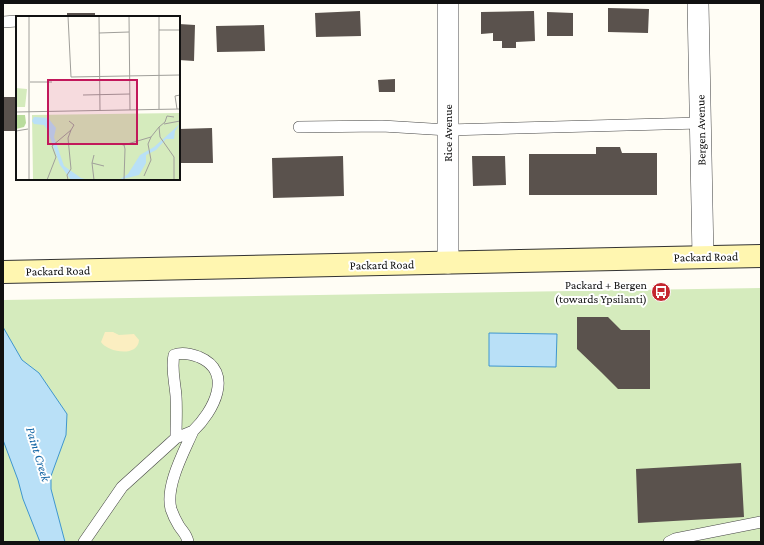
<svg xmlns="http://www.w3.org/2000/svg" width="764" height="545" viewBox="0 0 764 545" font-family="'Crimson Pro',serif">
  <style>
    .green { fill: #d5ebbd }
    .sand { fill: #fbeec1 }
    .water { fill: #b9e0f7; stroke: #3f96cf }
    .building { fill: #5a524d }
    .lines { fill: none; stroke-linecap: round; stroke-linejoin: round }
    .service-casing { stroke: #444; stroke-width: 12 }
    .minor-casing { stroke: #444; stroke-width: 22 }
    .secondary-casing { stroke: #333; stroke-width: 24 }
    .service { stroke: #fff; stroke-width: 11 }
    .minor { stroke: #fff; stroke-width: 21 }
    .secondary { stroke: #fff6b0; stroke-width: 22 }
    .labels { text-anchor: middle; stroke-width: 4; stroke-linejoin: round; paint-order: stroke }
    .street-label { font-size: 12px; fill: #111; stroke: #fff }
    .poi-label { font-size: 12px; fill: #111; stroke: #fff; text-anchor: end }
    .water-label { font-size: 13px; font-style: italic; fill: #1768a6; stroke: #fff }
    .inset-road { fill: none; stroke: #a09f9a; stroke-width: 1 }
    .view { fill: #c2185b; fill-opacity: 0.15; stroke: #c2185b; stroke-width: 2 }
    .inset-edge { fill: none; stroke: #111; stroke-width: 2 }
  </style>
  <rect width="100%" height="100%" fill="#fffdf5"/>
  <path class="green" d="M 761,288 L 761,542 L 3,542 L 3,300 Z"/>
  <path class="sand" d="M 105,332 L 113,332 L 119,335 L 134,334 L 139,340 C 138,358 107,352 101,342 Z"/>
  <path class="water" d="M 3,327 L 22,360 L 39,373 L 67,414 L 66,435 L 51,476 L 51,489 L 65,542 L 40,542 L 23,499 L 18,480 L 3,440 Z
    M 489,333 L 557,334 L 556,367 L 489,366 Z"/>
  <path class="building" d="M 608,8 L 649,9 L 648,33 L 608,32 Z
    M 360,11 L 361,36 L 316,37 L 315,13 Z
    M 534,11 L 535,41 L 516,42 L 516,48 L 502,48 L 502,41 L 493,41 L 493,33 L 481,34 L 481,12 Z
    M 547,12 L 573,13 L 573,36 L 547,36 Z
    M 67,13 L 95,13 L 95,17 L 67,17 Z
    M 179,24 L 195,25 L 194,61 L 179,60 Z
    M 264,25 L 265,51 L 217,52 L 216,26 Z
    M 395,79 L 395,92 L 379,92 L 378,80 Z
    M 3,97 L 17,97 L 17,131 L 3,131 Z
    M 212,128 L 213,163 L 179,163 L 179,129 Z
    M 596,147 L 620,147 L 622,153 L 657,153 L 657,195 L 529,195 L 529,154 L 596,154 Z
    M 343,156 L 344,196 L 273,198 L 272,158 Z
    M 472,156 L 505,156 L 506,185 L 473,186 Z
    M 577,317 L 608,317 L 621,330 L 650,330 L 650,389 L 618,389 L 601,372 L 577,349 Z
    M 741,463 L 744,517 L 638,523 L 636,469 Z"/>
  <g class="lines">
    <defs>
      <path id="service" d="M 3,22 L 17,21
        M 299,127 L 382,126 L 448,130 L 700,123
        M 176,438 C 176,424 177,410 176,396 C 175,382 171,369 174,355 C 182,352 191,354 199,357 C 235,372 213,412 193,431
        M 84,542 L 122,487 L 176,438 L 193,431 C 184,452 165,486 171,509 C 173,515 176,521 179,526 C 183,532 187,535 188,542
        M 669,542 L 675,539 L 761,522"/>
      <path id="minor" d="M 698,3 L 703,257
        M 448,263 L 448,3"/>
      <path id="secondary" d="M 3,272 L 761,256"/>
    </defs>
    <use href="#service" class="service-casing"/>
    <use href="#minor" class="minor-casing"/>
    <use href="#secondary" class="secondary-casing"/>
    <use href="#service" class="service"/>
    <use href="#minor" class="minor"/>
    <use href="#secondary" class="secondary"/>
  </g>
  <defs>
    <symbol id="bus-disc" viewBox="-11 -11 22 22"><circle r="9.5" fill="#c4262e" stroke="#fff"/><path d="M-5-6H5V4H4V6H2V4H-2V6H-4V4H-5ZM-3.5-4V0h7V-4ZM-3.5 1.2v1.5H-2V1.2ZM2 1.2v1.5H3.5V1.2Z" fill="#fff"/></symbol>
  </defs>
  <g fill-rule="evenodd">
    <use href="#bus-disc" x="650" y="281" width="22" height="22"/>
  </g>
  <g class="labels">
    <g class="street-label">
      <text transform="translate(701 130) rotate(-91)" y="4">Bergen Avenue</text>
      <text transform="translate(448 133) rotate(-90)" y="4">Rice Avenue</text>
      <text transform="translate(706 257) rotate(-1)" y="4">Packard Road</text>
      <text transform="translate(382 265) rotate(-1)" y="4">Packard Road</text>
      <text transform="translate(58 271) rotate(-1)" y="4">Packard Road</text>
    </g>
    <g class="poi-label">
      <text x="647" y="289">Packard + Bergen<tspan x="647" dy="14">(towards Ypsilanti)</tspan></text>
    </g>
    <g class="water-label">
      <text transform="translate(39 454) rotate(73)" y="5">Paint Creek</text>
    </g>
  </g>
  <g transform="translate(16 16)">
    <rect width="164" height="164" fill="#fffdf5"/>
    <path d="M 0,72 L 11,73 L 9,91 L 0,91 ZM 164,97 L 164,164 L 17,164 L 16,99 Z" fill="#d5ebbd"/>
    <path d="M 0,99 L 9,99 L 10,107 L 8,111 L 0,113 Z" fill="#b9dc9c"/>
    <path d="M 18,101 L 32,102 L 40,112 L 38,121 L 48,150 L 65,162 L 73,164 L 55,164 L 44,149 L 31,113 L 28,109 L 18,108 L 16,105 ZM 164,108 L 159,115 L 158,123 L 150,123 L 140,134 L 130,139 L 130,147 L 123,159 L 103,164 L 112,158 L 124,139 L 138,131 Z" fill="#b9e0f7"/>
    <path class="inset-road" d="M 13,0 L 13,164M 52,0 L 55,61 L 164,59M 83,0 L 84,95M 113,0 L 114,94M 143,0 L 143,93M 143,14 L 164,14M 83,17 L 113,16M 14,66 L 36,66M 67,79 L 114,78M 161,93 L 159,80 L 164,79M 0,96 L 164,93M 53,105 L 58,109 L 55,114M 148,108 L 164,105M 143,111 L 149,106 L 151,100 L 158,101M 0,115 L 12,113M 103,128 L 108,129 L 109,133 L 108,164M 108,129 L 135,121 L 143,111 L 144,121 L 158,141 L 158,164M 78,139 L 76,147 L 78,164M 76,147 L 88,150M 128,160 L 135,144 L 132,128 L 135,121M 31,164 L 40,141 L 36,130 L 55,114 L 52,122 L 55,153 L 51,159 L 52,164"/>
    <path class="view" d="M 32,64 L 121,64 L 121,128 L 32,128 Z"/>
    <rect width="164" height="164" class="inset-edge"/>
  </g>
  <rect width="764" height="545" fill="none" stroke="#111111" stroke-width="8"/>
</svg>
